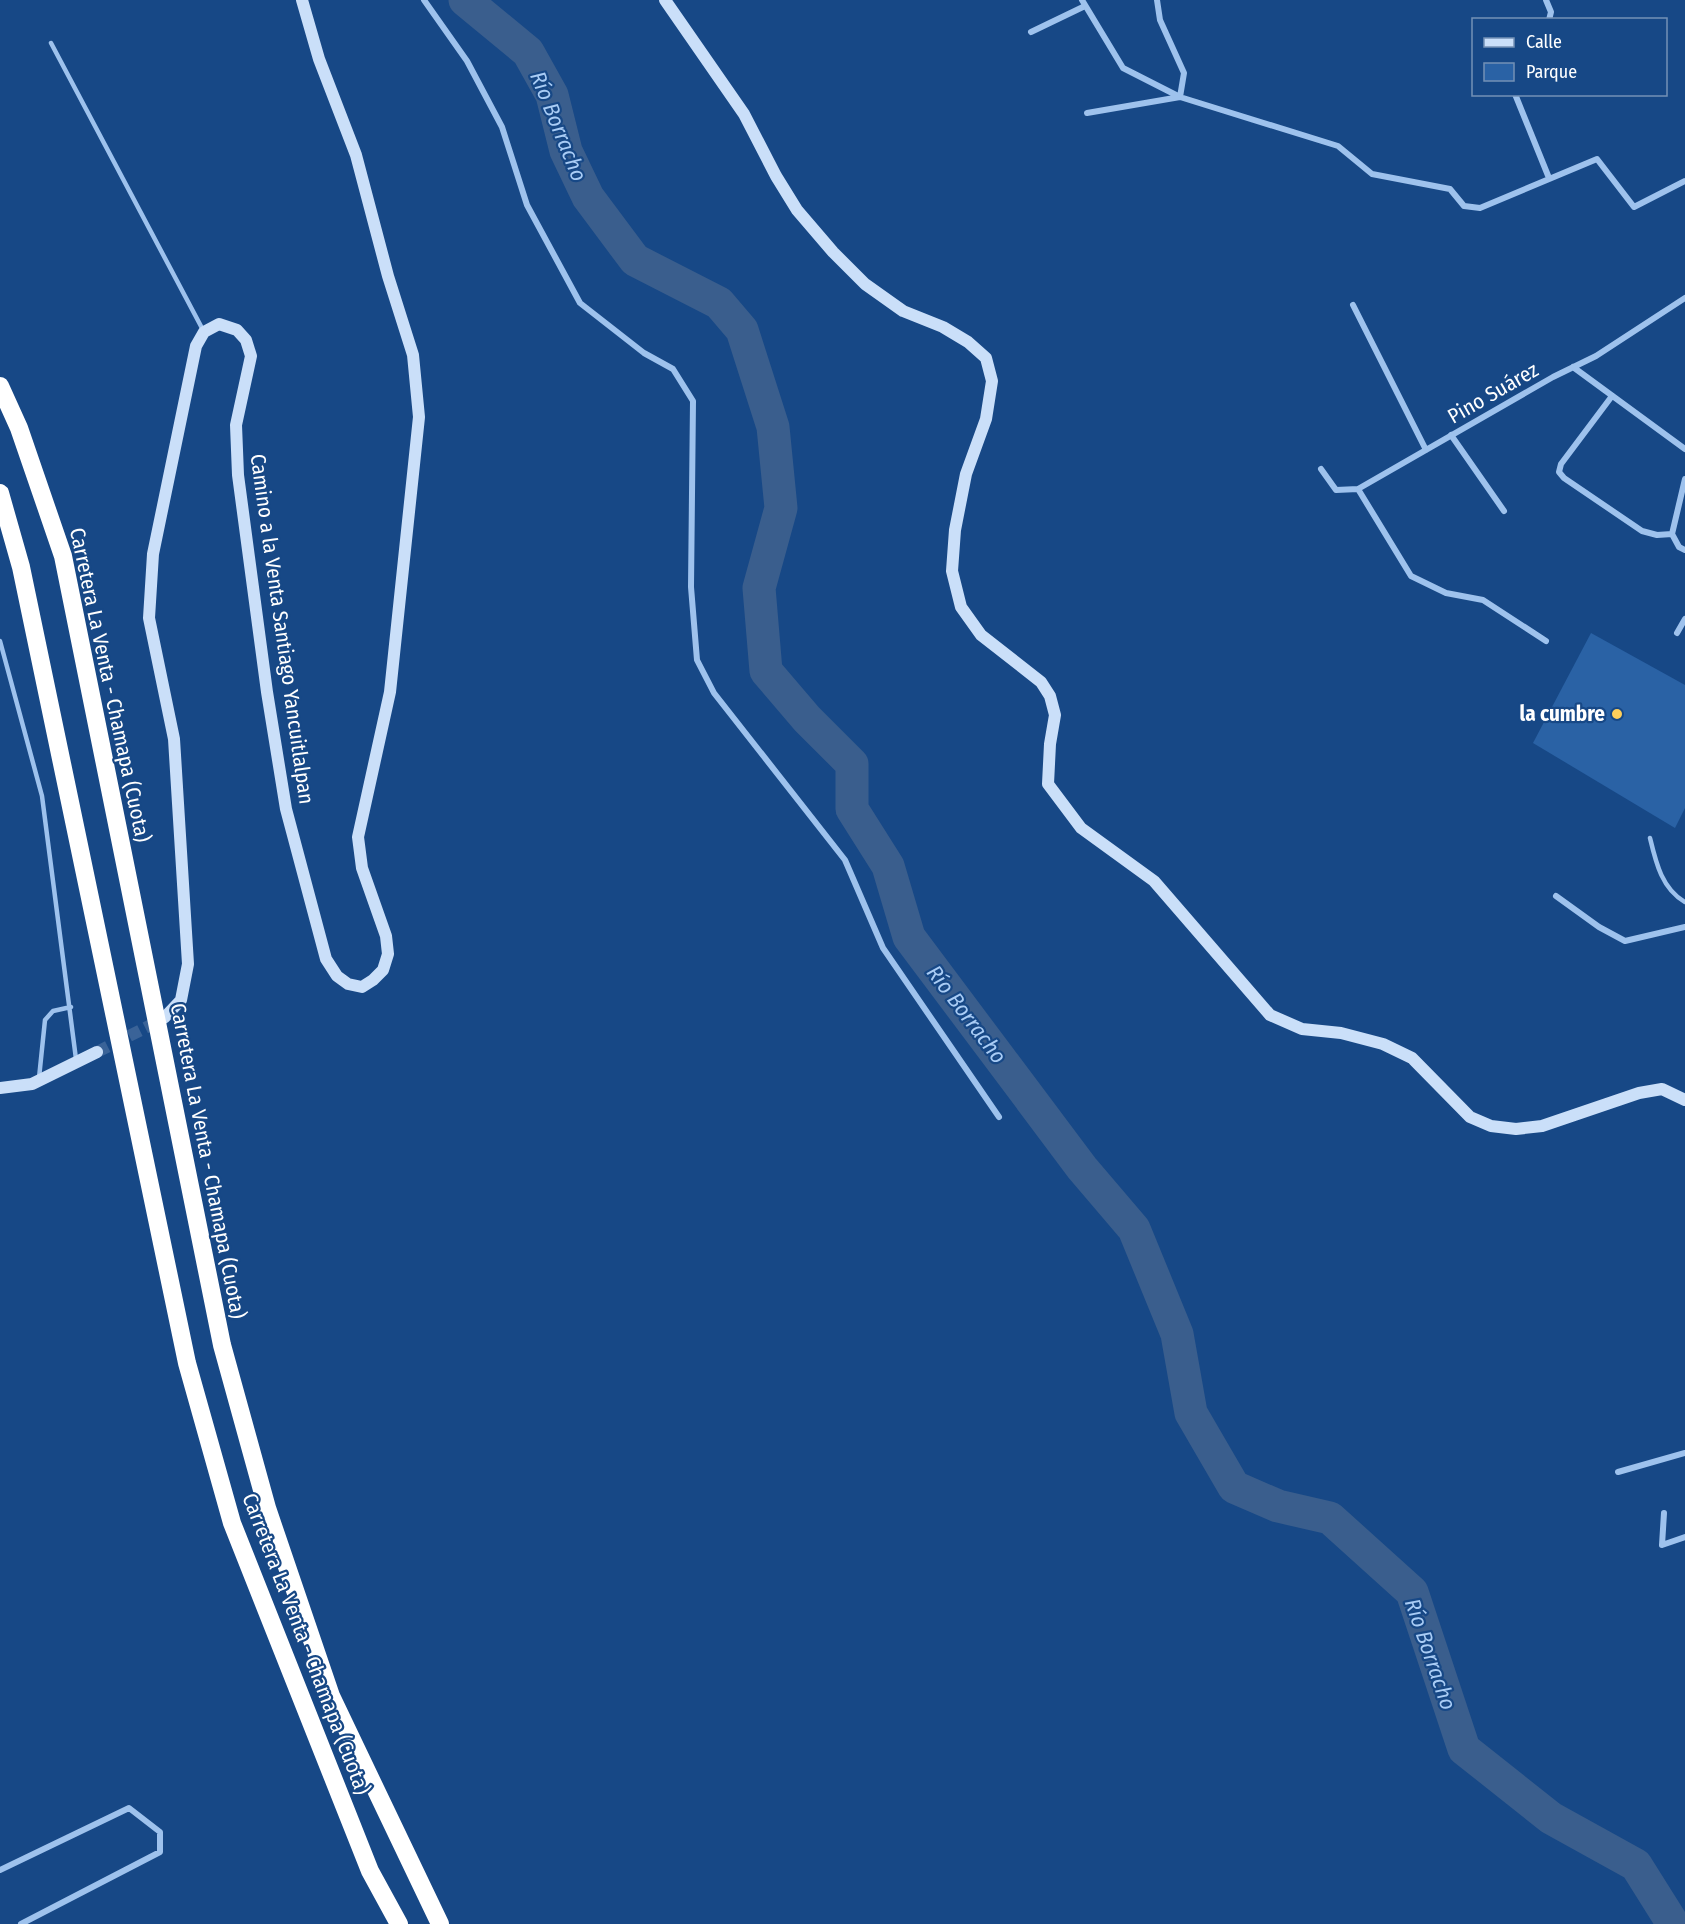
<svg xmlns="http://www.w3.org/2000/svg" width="1685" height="1924" viewBox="0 0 1685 1924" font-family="'Fira Sans Condensed',sans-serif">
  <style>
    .green { fill: #2a62a5 }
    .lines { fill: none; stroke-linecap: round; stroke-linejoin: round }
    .river { stroke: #3a5e8d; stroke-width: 33 }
    .secondary-tunnel { stroke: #3a6398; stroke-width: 12; stroke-dasharray: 12 6; stroke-linecap: butt }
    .lane { stroke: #9ec2ed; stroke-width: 4.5 }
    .street { stroke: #9ec2ed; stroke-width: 6 }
    .secondary { stroke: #cadff9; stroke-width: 12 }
    .highway { stroke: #fff; stroke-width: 18 }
    .poi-dot { fill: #ffcf5a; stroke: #174886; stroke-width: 2 }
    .labels { text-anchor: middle; stroke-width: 4.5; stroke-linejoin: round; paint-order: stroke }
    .street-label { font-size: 21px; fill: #fff; stroke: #174886 }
    .poi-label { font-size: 21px; font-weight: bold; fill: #fff; stroke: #174886; text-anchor: end }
    .water-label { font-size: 22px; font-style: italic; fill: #a9ccf5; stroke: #174886 }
  </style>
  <rect width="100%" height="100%" fill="#174886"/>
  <path class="green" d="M 1591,633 L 1685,685 L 1685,808 L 1675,828 L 1533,743 Z"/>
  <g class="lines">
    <path class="river" d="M 465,0 L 528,52 L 552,95 L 566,151 L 588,197 L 635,260 L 719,303 L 742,330 L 773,427 L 781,508 L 759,588 L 766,671 L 807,719 L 852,764 L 852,809 L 888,866 L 909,937 L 1082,1168 L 1134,1229 L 1177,1334 L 1191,1413 L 1234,1487 L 1278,1506 L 1330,1518 L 1412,1592 L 1464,1749 L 1551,1818 L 1636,1865 L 1673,1924"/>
    <path class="secondary-tunnel" d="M 97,1052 L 163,1019"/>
    <path class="lane" d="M 51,43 L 203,330
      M 0,641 L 42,796 L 76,1059
      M 1650,838 C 1656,863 1662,889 1685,902
      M 39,1078 L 45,1020 L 53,1011 L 71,1007"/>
    <path class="street" d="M 424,0 L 467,61 L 502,127 L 527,205 L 580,303 L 644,353 L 673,369 L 693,401 L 691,587 L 697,660 L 714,693 L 845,860 L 883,948 L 999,1117
      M 1082,0 L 1123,68 L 1180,97 L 1338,146 L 1372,174 L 1450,189 L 1464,206 L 1480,208 L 1597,159 L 1634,207 L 1685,181
      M 1546,0 L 1551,12 L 1549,20
      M 1031,32 L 1085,6
      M 1515,94 L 1549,178
      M 1087,113 L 1180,97 L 1184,73 L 1160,20 L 1157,0
      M 1353,305 L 1426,450
      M 1573,367 L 1685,449
      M 1612,396 L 1561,464 L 1559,472 L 1564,478 L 1642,531 L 1657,535 L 1672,534
      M 1451,435 L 1504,511
      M 1321,469 L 1336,490 L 1358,489 L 1553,377 L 1596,356 L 1685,298
      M 1685,479 L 1672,534 L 1679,547 L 1685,550
      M 1358,489 L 1411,576 L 1446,593 L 1483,600 L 1546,641
      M 1677,633 L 1685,619
      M 1556,896 L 1599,927 L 1625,941 L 1685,927
      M 1618,1472 L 1685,1453
      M 1664,1513 L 1662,1545 L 1685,1537
      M 0,1870 L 129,1808 L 160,1832 L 160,1852 L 21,1924"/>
    <path class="secondary" d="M 665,0 L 744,114 L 776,176 L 797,210 L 833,252 L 865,284 L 903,311 L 943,327 L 968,342 L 986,358 L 992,381 L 986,419 L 966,474 L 955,530 L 952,571 L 961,607 L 981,635 L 1041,682 L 1050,696 L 1055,715 L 1050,744 L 1048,784 L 1081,828 L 1154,881 L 1270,1015 L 1302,1029 L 1341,1033 L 1383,1044 L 1412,1058 L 1470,1117 L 1491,1126 L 1516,1129 L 1542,1126 L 1639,1093 L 1662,1089 L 1685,1100
      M 164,1018 L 181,1000 L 188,964 L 174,739 L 149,618 L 153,554 L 196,346 L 204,332 L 219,324 L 237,330 L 246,340 L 251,356 L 236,425 L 238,475 L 267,692 L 286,809 L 326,959 L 337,976 L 348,984 L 362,987 L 373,980 L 383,970 L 388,954 L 386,936 L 362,868 L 358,837 L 390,692 L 419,417 L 413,355 L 388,276 L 356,155 L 319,59 L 302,0
      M 0,1088 L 32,1084 L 97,1052"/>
    <path class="highway" d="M 0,386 L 19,428 L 63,556 L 222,1345 L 267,1508 L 331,1696 L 440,1924
      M 0,493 L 21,567 L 187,1363 L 232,1523 L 370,1871 L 399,1924"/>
  </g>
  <circle class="poi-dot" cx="1617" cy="714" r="6"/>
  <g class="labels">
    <g class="street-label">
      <text transform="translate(1493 393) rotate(-30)" y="7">Pino Suárez</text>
      <text transform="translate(282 629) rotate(82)" y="7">Camino a la Venta Santiago Yancuitlalpan</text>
      <text transform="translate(110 685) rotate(78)" y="7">Carretera La Venta - Chamapa (Cuota)</text>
      <text transform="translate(208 1161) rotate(79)" y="7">Carretera La Venta - Chamapa (Cuota)</text>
      <text transform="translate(306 1644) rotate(69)" y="7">Carretera La Venta - Chamapa (Cuota)</text>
    </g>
    <g class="poi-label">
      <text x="1605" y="721">la cumbre</text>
    </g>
    <g class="water-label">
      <text transform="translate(559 126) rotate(68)" y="8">Río Borracho</text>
      <text transform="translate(967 1014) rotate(53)" y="8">Río Borracho</text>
      <text transform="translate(1431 1654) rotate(71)" y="8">Río Borracho</text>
    </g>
  </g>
  <rect x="1472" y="18" width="195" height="78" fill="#174886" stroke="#7491b6" stroke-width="1.5"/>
  <rect x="1484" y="38" width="30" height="9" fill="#cadff9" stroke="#7491b6" stroke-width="1.5"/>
  <text x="1526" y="48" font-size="18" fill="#ffffff">Calle</text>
  <rect x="1484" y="63" width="30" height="18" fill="#2a62a5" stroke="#7491b6" stroke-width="1.5"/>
  <text x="1526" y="78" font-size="18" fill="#ffffff">Parque</text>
</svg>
